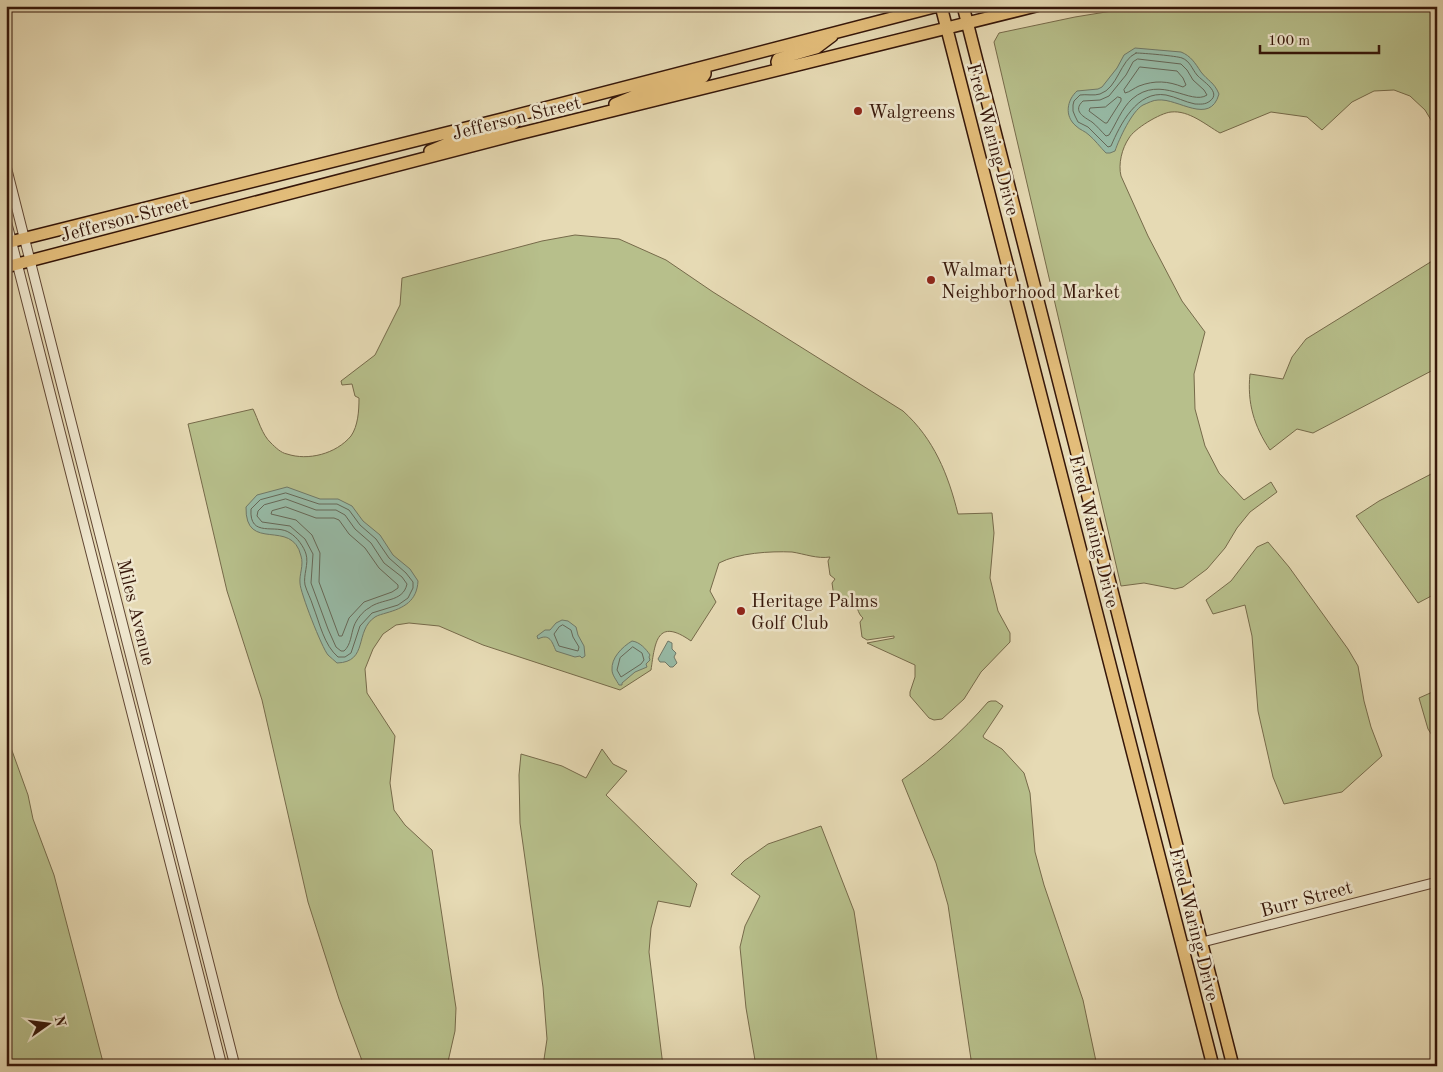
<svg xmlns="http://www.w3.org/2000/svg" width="1443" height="1072" viewBox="0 0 1443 1072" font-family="'Old Standard TT',serif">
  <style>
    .green { fill: #b7bf8b; stroke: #766a4a }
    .water { fill: #97bba7; stroke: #707968 }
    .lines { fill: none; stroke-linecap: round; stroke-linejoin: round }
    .shore { stroke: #666858; stroke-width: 1 }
    .minor-casing { stroke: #614734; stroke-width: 11 }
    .major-casing { stroke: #351609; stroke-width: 14 }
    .minor { stroke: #efe7ce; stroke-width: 9 }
    .major { stroke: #e3bd7a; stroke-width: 11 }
    .poi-dot { fill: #8f2418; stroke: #efe7ce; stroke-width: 2 }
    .labels { text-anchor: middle; stroke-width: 5; stroke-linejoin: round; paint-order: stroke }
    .poi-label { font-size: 19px; fill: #351609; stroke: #efe7ce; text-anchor: start }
    .street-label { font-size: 19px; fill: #351609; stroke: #efe7ce }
  </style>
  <rect width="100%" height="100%" fill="#e6dab4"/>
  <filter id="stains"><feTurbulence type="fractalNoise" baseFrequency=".004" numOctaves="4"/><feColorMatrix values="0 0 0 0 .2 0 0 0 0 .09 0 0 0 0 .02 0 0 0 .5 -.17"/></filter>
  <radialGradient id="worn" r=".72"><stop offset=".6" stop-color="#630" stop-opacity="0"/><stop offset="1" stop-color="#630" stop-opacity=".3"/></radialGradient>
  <path class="green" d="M 1178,6 L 1437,6 L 1437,130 L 1425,110 L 1410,96 L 1394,90 L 1374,91 L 1352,102 L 1322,130 L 1307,117 L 1271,112 L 1220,133 C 1206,125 1189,110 1171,112 C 1160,113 1134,129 1129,138 C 1122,148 1118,164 1121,176 L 1148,236 L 1182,301 L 1205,332 L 1194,374 L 1195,409 L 1205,446 L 1219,473 L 1244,500 L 1271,482 L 1277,492 L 1250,512 L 1237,528 L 1225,548 L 1207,569 L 1183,587 L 1175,589 L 1144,583 L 1121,586 L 994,42 L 999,33 L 1075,17 L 1118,10 Z
    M 575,235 L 619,239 L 666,260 L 713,292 L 903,411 C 934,439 948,474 958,514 L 992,513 L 994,533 L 990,578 L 998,611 L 1010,633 L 1010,642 L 981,672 L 964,699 L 942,719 L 934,720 L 929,718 L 910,696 L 910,692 L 915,677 L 915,665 L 867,643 L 894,638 L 894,636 L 867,640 L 862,637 L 860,622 L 863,618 C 858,614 855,604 858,598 L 838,601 L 834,597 L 832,583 L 835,579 L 830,575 L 828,561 L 830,557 C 817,559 805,554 792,552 C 770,551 738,553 719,563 L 710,591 L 716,602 L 691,641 C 657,617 655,642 651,670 L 620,690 L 483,645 L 439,626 L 409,623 L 396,625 L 383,634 L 373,649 L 365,669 L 367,693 L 395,736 L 390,783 L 394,810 L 405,825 L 432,850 L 456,1008 L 455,1031 L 447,1066 L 364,1066 L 339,999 L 308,902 L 262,700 L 227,591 L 188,424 L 253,409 C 258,419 262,435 271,443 C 275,447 281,453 287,454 C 308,461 336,454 351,436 C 358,426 359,411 359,398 L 355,396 L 352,384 L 342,385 L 341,381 L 375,355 L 400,305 L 402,278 L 542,241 Z
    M 1437,258 L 1437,368 L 1313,433 L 1297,429 L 1270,450 C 1254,426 1247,403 1250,374 L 1283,379 L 1292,357 L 1306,339 Z
    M 1437,471 L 1437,593 L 1418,603 L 1356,516 L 1379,501 Z
    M 1268,542 L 1289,567 L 1348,649 L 1358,666 L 1364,701 L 1371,727 L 1382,756 L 1342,792 L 1284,804 L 1273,777 L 1258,711 L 1252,636 L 1245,605 L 1213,614 L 1206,600 L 1231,581 L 1257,547 Z
    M 1437,690 L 1437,743 L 1428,729 L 1419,698 Z
    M 991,701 L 996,701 L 1003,706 L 983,736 L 984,738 L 1002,749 L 1024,773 L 1030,793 L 1035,852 L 1044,885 L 1083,1000 L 1097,1066 L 972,1066 L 948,905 L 936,863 L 902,780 C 934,757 962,732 988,702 Z
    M 6,734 L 28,795 L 33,819 L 54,875 L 104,1066 L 6,1066 Z
    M 602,749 L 613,764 L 627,771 L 606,795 L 697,884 L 690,907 L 658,901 L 651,928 L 649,952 L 663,1066 L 543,1066 L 547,1039 L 543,987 L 520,823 L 519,775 L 521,754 L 562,766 L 586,778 Z
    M 821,826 L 854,911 L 878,1066 L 756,1066 L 746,1008 L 740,947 L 745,926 L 760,896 L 731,874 L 744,861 L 768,844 Z"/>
  <path class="water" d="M 1135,48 L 1181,52 C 1191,56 1195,63 1201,72 C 1208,81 1214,82 1219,94 C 1210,126 1178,98 1158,100 C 1153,100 1148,103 1143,105 C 1132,111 1119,139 1115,151 L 1110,153 L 1106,153 C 1100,147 1095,140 1089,135 C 1085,131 1080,130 1076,126 C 1064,116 1067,100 1077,91 L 1098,89 L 1102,87 L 1117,68 L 1124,55 Z
    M 287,487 L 320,499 L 338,499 L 352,506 L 363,521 L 380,535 L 393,555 L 410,569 L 418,581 C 417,601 404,608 386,613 C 383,614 378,615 375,617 C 354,631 369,662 337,663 C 334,660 331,658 328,655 C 322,648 300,592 300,583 C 299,575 304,565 301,556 C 292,517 245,554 246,507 L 257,495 Z
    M 562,620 L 568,621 L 576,627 L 578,635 L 584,646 L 585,656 L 582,658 L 580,656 L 575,657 L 556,651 C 552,642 550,633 538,639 L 537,636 L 545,630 L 550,630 L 556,623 Z
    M 632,641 C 640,642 646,649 650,655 L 649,657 L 650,660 L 646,664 L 647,667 L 635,672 L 622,683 L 622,685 L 619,685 C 617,681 612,675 612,670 C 611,658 622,647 632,641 Z
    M 668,641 L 672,643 L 672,649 L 676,653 L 674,657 L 677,663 L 673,667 L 670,667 L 665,662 L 660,662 L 658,659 Z"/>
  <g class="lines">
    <path class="shore" d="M 1136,53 C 1143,53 1177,56 1182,58 C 1190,61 1192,69 1197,75 C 1202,81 1222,92 1210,101 C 1205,105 1200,104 1195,104 C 1185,102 1176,97 1166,95 C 1137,90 1120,125 1111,146 L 1108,147 L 1088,127 L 1078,122 L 1075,116 L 1073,111 L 1073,105 L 1074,101 L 1080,95 C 1086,94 1094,96 1100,94 C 1118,88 1120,60 1136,53 Z
      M 1138,59 L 1181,64 L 1187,70 L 1193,80 L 1204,90 L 1207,95 C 1191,106 1161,74 1132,99 C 1122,108 1116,124 1109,135 L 1106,136 C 1101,131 1097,126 1092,122 C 1084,117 1072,111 1083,101 L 1100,100 L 1109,96 L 1126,75 L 1133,62 Z
      M 1140,67 L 1177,71 L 1183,78 L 1186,85 L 1183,87 C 1168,81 1155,80 1139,86 C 1134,88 1130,92 1125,93 L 1124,90 Z
      M 1118,97 L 1121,98 L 1121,101 L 1107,123 L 1105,123 L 1089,111 L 1090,108 L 1105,107 Z
      M 286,493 L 319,504 L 337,504 L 349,510 L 360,525 L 376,539 L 389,558 L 406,573 L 413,582 L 413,588 L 408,598 L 398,605 L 372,613 L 360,626 L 351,653 L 345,657 L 338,657 C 324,645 320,624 313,606 C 311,599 307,592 305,585 C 303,575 309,564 306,554 C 304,547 297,537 290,533 C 276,523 249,539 251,509 L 260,500 Z
      M 286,499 L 316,510 L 336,510 L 345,515 L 355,529 L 371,543 L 384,563 L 402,577 L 407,584 C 403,603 381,598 369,608 C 363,611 356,620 354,626 C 351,634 351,645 344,651 L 341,651 L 336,647 L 328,629 L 311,583 L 313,554 L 305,539 L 290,526 L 262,522 L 257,516 L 258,511 L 264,505 Z
      M 286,507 L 316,518 L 334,518 L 339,520 L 349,534 L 365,548 L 379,568 L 398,585 L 398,588 L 392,592 L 364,602 L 349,618 L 342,636 L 339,636 L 319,582 L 320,553 L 312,535 L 296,520 L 271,514 L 272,511 Z
      M 563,625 L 571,630 L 573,637 L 579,647 L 578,651 L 559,646 L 554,634 L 559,627 Z
      M 633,647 L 642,653 L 644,660 L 641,664 L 621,677 L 617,670 L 620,658 Z"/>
    <defs>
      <path id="minor" d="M 6,166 L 235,1066
        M 6,220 L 222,1066
        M 1183,947 L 1437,882"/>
      <path id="major" d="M 941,6 L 1213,1066
        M 963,6 L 1233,1066
        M 779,69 L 777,62 L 778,59 L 816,48 L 832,36
        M 615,104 L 639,94 L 703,77 L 705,74 L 705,67
        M 430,151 L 449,143 L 508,127 L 514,123 L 514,116
        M 6,243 L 506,118 L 938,6
        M 6,267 L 514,135 L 1036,6"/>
    </defs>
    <use href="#minor" class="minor-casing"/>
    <use href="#major" class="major-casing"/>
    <use href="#minor" class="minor"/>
    <use href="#major" class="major"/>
  </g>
  <g class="poi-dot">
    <circle cx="858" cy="111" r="5"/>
    <circle cx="931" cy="280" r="5"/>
    <circle cx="741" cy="611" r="5"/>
  </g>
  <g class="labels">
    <g class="poi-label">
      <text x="868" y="118">Walgreens</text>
      <text x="941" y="276">Walmart<tspan x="941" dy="22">Neighborhood Market</tspan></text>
      <text x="751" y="607">Heritage Palms<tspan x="751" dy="22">Golf Club</tspan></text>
    </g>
    <g class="street-label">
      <text transform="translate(516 117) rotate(-14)" y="7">Jefferson Street</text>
      <text transform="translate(994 139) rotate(75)" y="7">Fred Waring Drive</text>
      <text transform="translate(124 218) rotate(-15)" y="7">Jefferson Street</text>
      <text transform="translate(1095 531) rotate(76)" y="7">Fred Waring Drive</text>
      <text transform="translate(137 612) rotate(76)" y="7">Miles Avenue</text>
      <text transform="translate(1306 898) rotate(-15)" y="7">Burr Street</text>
      <text transform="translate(1195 924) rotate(76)" y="7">Fred Waring Drive</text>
    </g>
  </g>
  <rect width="1443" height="1072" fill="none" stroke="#e6dab4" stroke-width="25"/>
  <rect x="8" y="8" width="1428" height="1057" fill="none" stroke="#351609" stroke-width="2.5"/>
  <rect x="12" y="12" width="1418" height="1047" fill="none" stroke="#351609"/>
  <g transform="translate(48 1024) rotate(76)" stroke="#efe7ce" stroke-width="4" paint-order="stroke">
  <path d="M0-4L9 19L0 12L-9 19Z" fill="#351609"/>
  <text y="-8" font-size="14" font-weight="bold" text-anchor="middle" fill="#351609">N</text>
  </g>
  <path d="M1260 45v8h119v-8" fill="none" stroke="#351609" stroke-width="2.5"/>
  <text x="1268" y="45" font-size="15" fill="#351609" stroke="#efe7ce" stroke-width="4" paint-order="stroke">100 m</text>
  <rect width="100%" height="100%" filter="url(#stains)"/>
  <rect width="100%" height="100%" fill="url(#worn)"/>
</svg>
